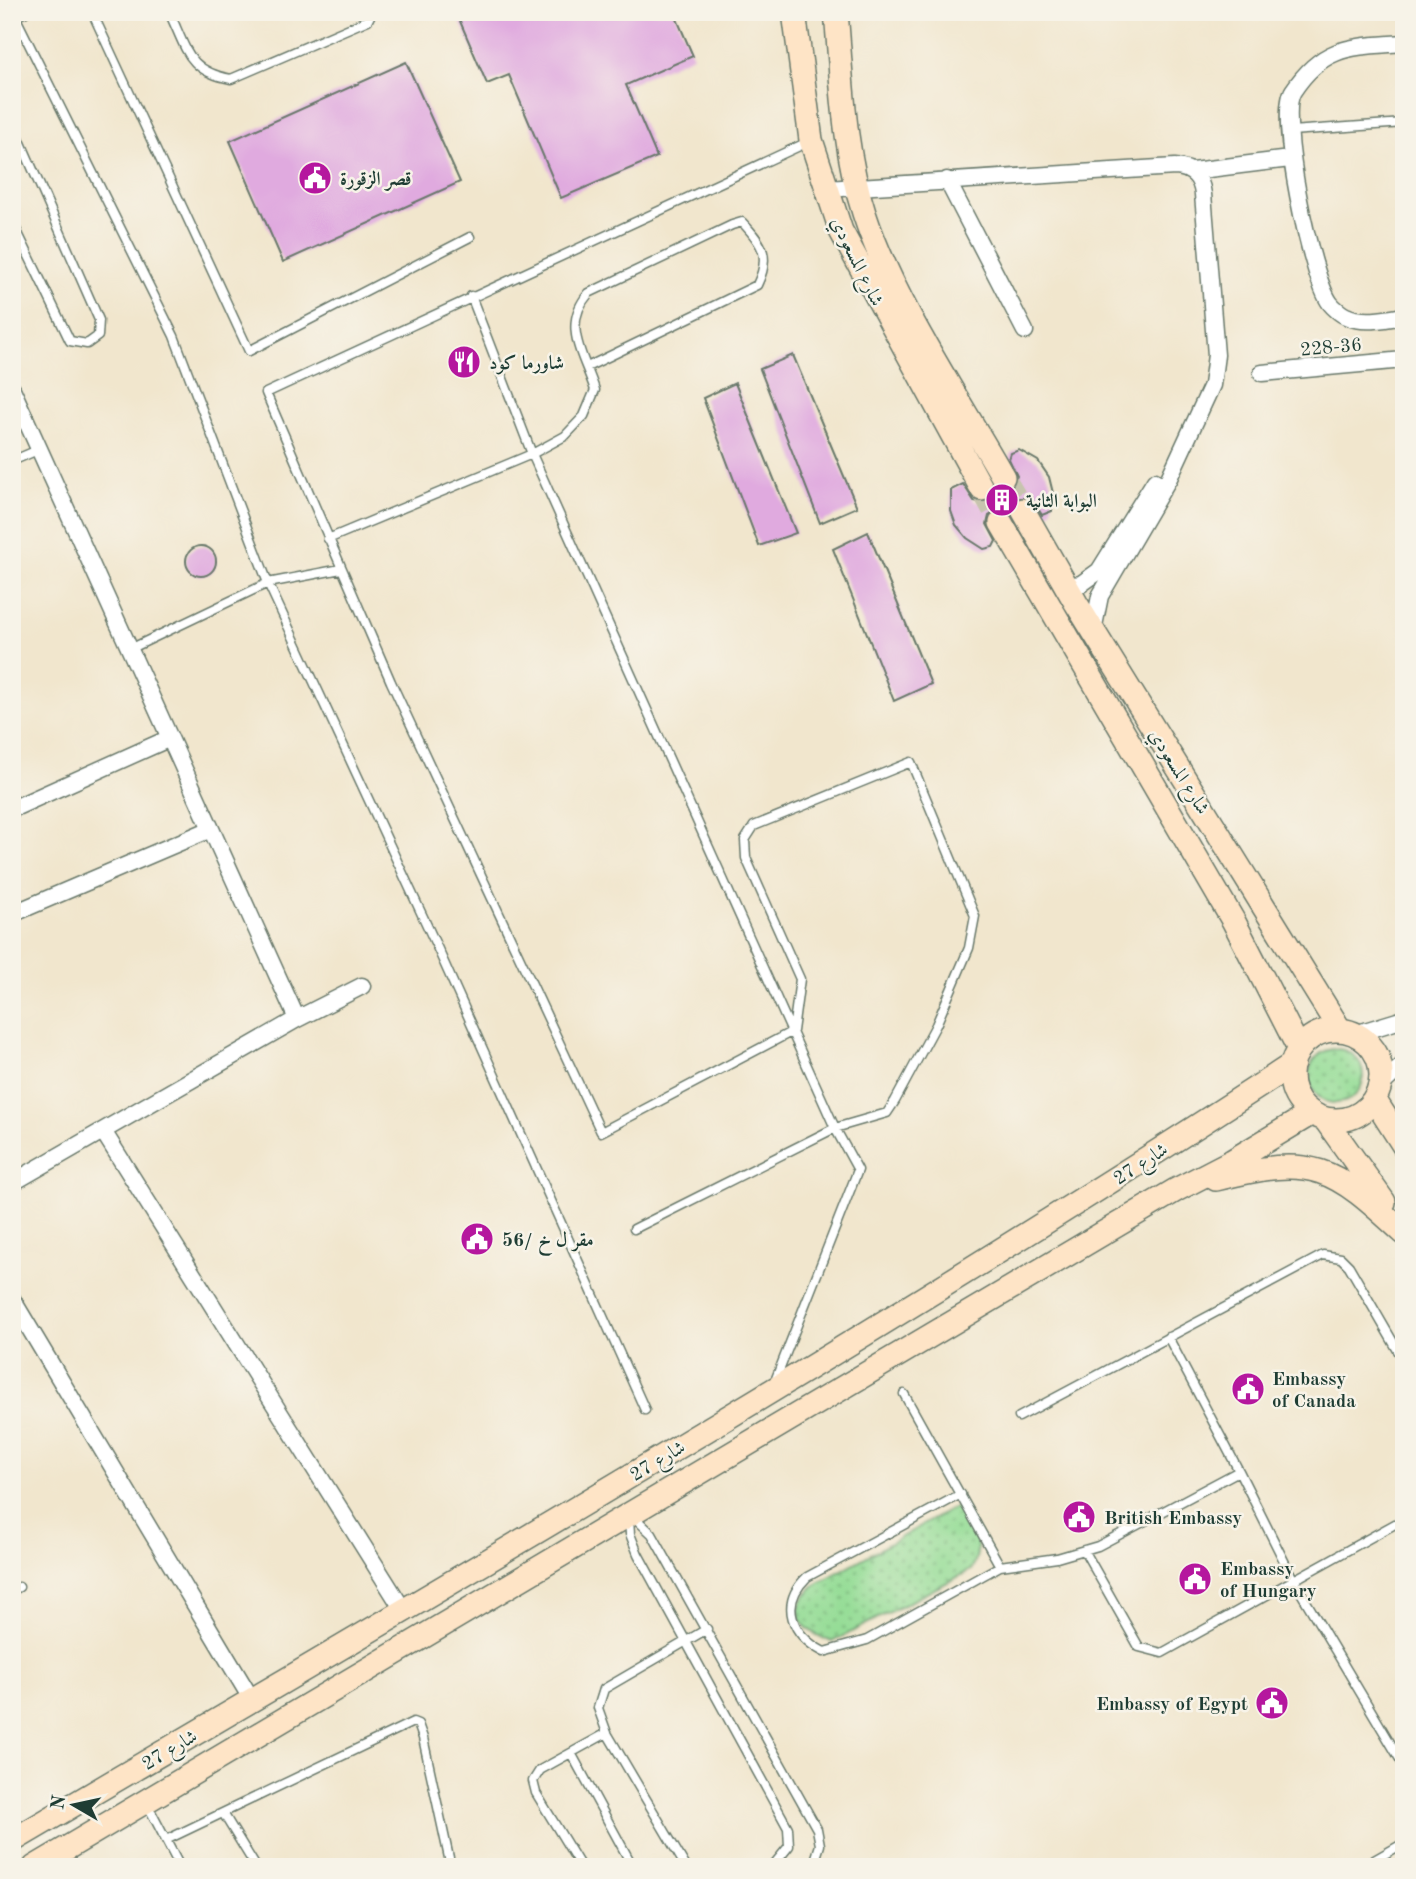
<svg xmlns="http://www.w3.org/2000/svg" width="1416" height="1879" viewBox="0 0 1416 1879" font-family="'Old Standard TT',Amiri,serif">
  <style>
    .grass { fill: url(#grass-dots); stroke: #5a8d66; stroke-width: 2 }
    .building { fill: #e0aadf }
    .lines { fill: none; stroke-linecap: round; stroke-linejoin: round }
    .secondary-tunnel { stroke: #c7c4ae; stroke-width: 23; stroke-dasharray: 23 11; stroke-linecap: butt }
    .service-casing { stroke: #68786a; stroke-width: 11 }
    .minor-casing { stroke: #68786a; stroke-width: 19 }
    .secondary-casing { stroke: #68786a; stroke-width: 26 }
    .service { stroke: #fff; stroke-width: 8 }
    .minor { stroke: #fff; stroke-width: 16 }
    .secondary { stroke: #fee4c6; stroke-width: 23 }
    .labels { text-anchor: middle; stroke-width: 5; stroke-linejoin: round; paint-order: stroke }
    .poi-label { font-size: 19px; font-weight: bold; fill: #1f3d34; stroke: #f7f3e8; text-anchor: start }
    .street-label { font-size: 19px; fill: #1f3d34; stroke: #f7f3e8 }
  </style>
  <defs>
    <pattern id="grass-dots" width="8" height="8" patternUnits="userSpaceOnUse" patternTransform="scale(1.75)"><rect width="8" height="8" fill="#96dd97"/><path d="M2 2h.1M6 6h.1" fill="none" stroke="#7ab47c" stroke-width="1.8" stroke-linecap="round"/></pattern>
  </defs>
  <rect width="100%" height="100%" fill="#f7f3e8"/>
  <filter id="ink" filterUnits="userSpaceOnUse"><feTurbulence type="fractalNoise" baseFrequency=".0143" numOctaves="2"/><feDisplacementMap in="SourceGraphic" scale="14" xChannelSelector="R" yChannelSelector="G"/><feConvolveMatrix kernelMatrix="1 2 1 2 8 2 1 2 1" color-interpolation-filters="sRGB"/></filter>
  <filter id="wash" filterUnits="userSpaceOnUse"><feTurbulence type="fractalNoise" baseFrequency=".00686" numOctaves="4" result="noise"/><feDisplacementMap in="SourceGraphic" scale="28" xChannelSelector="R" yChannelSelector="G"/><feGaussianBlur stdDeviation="1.57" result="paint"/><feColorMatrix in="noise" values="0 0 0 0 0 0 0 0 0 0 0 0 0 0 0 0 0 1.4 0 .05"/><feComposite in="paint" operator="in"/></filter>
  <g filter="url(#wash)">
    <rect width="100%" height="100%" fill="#f1e6cd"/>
    <path class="grass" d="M1309 1076a27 27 0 1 1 54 0a27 27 0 1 1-54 0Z
      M 955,1507 L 963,1510 C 975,1532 984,1547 971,1570 L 832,1642 C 800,1629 785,1613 815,1585 Z"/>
    <g id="blocks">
      <path class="building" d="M 456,12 L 674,12 L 693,56 L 626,85 L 657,157 L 561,198 L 509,75 L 487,84 Z
        M 406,62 L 460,182 L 283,262 L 230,141 Z
        M 793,355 L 857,507 L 820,523 L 760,369 Z
        M 735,383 L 796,533 L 759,546 L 703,398 Z
        M 1019,450 L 1038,461 L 1049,477 L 1053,493 L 1052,511 L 1042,515 L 1031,498 L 1017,498 L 1011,504 L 1010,512 L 1000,509 L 989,516 L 987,524 L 996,541 L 993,547 L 984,549 L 967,538 L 956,525 L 951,511 L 951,490 L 963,484 L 974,501 L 982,503 L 994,497 L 996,489 L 1011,489 L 1017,476 L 1009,459 L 1011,453 Z
        M 868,532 L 931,684 L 894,701 L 833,549 Z
        M186 561a15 15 0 1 1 30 0a15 15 0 1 1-30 0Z"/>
    </g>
  </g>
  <g filter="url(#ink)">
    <use href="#blocks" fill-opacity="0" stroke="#68786a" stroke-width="2"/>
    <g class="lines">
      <path class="secondary-tunnel" d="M 1003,477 L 1023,510
        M 982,489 L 1001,523"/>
      <defs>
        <path id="service" d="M 13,12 L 174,336 L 268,583 L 437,947 L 645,1410
          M 92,12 L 249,351 L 470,237
          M 169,12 C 187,49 187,71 231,79 L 368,20 L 372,12
          M 15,17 L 26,12
          M 12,122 L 99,320 L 98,336 L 87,344 L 70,341 L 12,221
          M 1291,131 L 1404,123
          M 471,296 L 532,454 L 835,1128 L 858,1170 L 775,1381
          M 12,461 L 40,449
          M 328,539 L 532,454 L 565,436 L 584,416 L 595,390 C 583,354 561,325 589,293 L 732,225 L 742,222 C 763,244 771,256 757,285 L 587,367
          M 130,649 L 268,583 L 341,569
          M 634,1229 L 835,1128 L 887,1113 L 895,1101 L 936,1025 L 969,948 L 975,916 L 911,762 L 754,826 L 745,840 L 746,858 L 800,979 L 793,1031 L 601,1132 L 391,682 L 266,393 L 808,142
          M 1168,1337 L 1239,1471
          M 904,1394 L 1000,1566
          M 1019,1417 L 1323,1255 L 1341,1258 L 1349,1266 L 1404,1361
          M 961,1494 L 807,1577 C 779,1604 791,1635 824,1652 L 867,1640 L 1000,1566 L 1057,1558 L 1098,1546 L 1239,1471 L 1294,1581 L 1404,1766
          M 634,1517 L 652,1534 L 817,1829 L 820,1845 L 813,1867
          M 629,1520 L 630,1534 L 638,1554 L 788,1828 L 789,1846 L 772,1867
          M 1084,1550 L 1139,1647 L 1162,1653 L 1404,1519
          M 12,1591 L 19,1587
          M 607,1733 L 598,1708 L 604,1689 L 707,1629
          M 571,1753 L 633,1867
          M 147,1804 L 180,1867
          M 223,1813 L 256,1867
          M 166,1840 L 413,1722 L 418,1724 L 423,1738 L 451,1867
          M 581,1867 L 536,1793 L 533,1781 L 540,1770 L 607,1733 L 686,1867
          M 1362,1867 L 1404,1843"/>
        <path id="minor" d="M 1404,43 C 1353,47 1324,44 1293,91 C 1277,116 1311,277 1330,303 C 1333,307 1341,314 1346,316 C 1362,324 1387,319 1404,316
          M 1192,171 L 1290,159
          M 947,180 L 1025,331
          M 826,189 L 1175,167 C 1192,168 1201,177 1203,194 L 1216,355 L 1212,385 L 1169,478 L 1100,596 L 1093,631
          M 1262,373 L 1404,360
          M 12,389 L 297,1019
          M 1066,586 L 1081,584 L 1099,571 L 1155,481
          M 12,809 L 170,738
          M 12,914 L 211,829
          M 1355,1034 L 1404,1019
          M 1380,1086 L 1404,1064
          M 103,1131 L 402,1608
          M 12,1183 L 297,1019 L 362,986
          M 12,1299 L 252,1700"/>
        <path id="secondary" d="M 794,12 L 811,140 L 841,231 L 982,489
          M 836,12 C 842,79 843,148 864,213 C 892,300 957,396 1003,477
          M 1023,510 L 1076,603 L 1340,1030
          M 1001,523 L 1234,922 L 1299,1049
          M1291 1075a45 45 0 1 1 90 0a45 45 0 1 1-90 0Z
          M 1374,1099 L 1404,1146
          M 1325,1119 L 1384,1202
          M 1216,1179 C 1314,1154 1332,1166 1404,1233
          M 12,1841 C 442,1588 875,1337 1293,1064
          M 35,1867 L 1176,1190 L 1232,1161 L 1312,1113"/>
      </defs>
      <use href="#service" class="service-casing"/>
      <use href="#minor" class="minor-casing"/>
      <use href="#secondary" class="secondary-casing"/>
      <use href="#service" class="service"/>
      <use href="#minor" class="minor"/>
      <use href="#secondary" class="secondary"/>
    </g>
  </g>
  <defs>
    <symbol id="civic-disc" viewBox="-11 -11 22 22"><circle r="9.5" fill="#b5179e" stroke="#f7f3e8"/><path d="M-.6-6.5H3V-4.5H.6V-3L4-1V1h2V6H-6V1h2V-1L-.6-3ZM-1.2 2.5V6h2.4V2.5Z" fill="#fff"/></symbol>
    <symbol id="restaurant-disc" viewBox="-11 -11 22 22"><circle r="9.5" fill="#b5179e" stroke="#f7f3e8"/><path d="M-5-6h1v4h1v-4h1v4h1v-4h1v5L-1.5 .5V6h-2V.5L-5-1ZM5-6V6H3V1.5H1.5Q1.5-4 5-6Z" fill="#fff"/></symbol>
    <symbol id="building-disc" viewBox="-11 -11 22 22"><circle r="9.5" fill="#b5179e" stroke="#f7f3e8"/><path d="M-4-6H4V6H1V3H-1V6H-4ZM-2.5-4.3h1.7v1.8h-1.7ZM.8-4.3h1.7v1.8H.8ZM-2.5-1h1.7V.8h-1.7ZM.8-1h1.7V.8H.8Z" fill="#fff"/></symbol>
  </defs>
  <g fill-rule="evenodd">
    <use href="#civic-disc" x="296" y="159" width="38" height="38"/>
    <use href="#restaurant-disc" x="445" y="343" width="38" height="38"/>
    <use href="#building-disc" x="983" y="481" width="38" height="38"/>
    <use href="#civic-disc" x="458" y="1220" width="38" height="38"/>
    <use href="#civic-disc" x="1229" y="1370" width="38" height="38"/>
    <use href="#civic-disc" x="1060" y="1498" width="38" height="38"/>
    <use href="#civic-disc" x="1176" y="1560" width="38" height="38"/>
    <use href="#civic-disc" x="1253" y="1684" width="38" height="38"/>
  </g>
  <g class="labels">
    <g class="poi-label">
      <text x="340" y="185">قصر الزقورة</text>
      <text x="489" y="369">شاورما كود</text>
      <text x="1026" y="507">البوابة الثانية</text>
      <text x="502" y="1246">مقر ل خ /56</text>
      <text x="1272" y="1385">Embassy<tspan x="1272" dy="22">of Canada</tspan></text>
      <text x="1104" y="1524">British Embassy</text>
      <text x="1220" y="1575">Embassy<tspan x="1220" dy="22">of Hungary</tspan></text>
      <text x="1248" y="1710" text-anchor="end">Embassy of Egypt</text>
    </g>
    <g class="street-label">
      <text transform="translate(858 261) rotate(64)" y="7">شارع المسعودي</text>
      <text transform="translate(1331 346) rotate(-5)" y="7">228-36</text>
      <text transform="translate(1180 771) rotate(58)" y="7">شارع المسعودي</text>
      <text transform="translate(1140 1163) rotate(-33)" y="7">شارع 27</text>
      <text transform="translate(657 1460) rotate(-31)" y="7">شارع 27</text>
      <text transform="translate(169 1749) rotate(-31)" y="7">شارع 27</text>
    </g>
  </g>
  <rect width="1416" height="1879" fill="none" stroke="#f7f3e8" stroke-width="42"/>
  <g transform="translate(74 1805) rotate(279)" stroke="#f7f3e8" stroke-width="5" paint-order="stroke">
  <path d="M0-5L12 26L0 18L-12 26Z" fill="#1f3d34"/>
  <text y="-10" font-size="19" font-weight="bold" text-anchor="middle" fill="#1f3d34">N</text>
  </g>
</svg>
